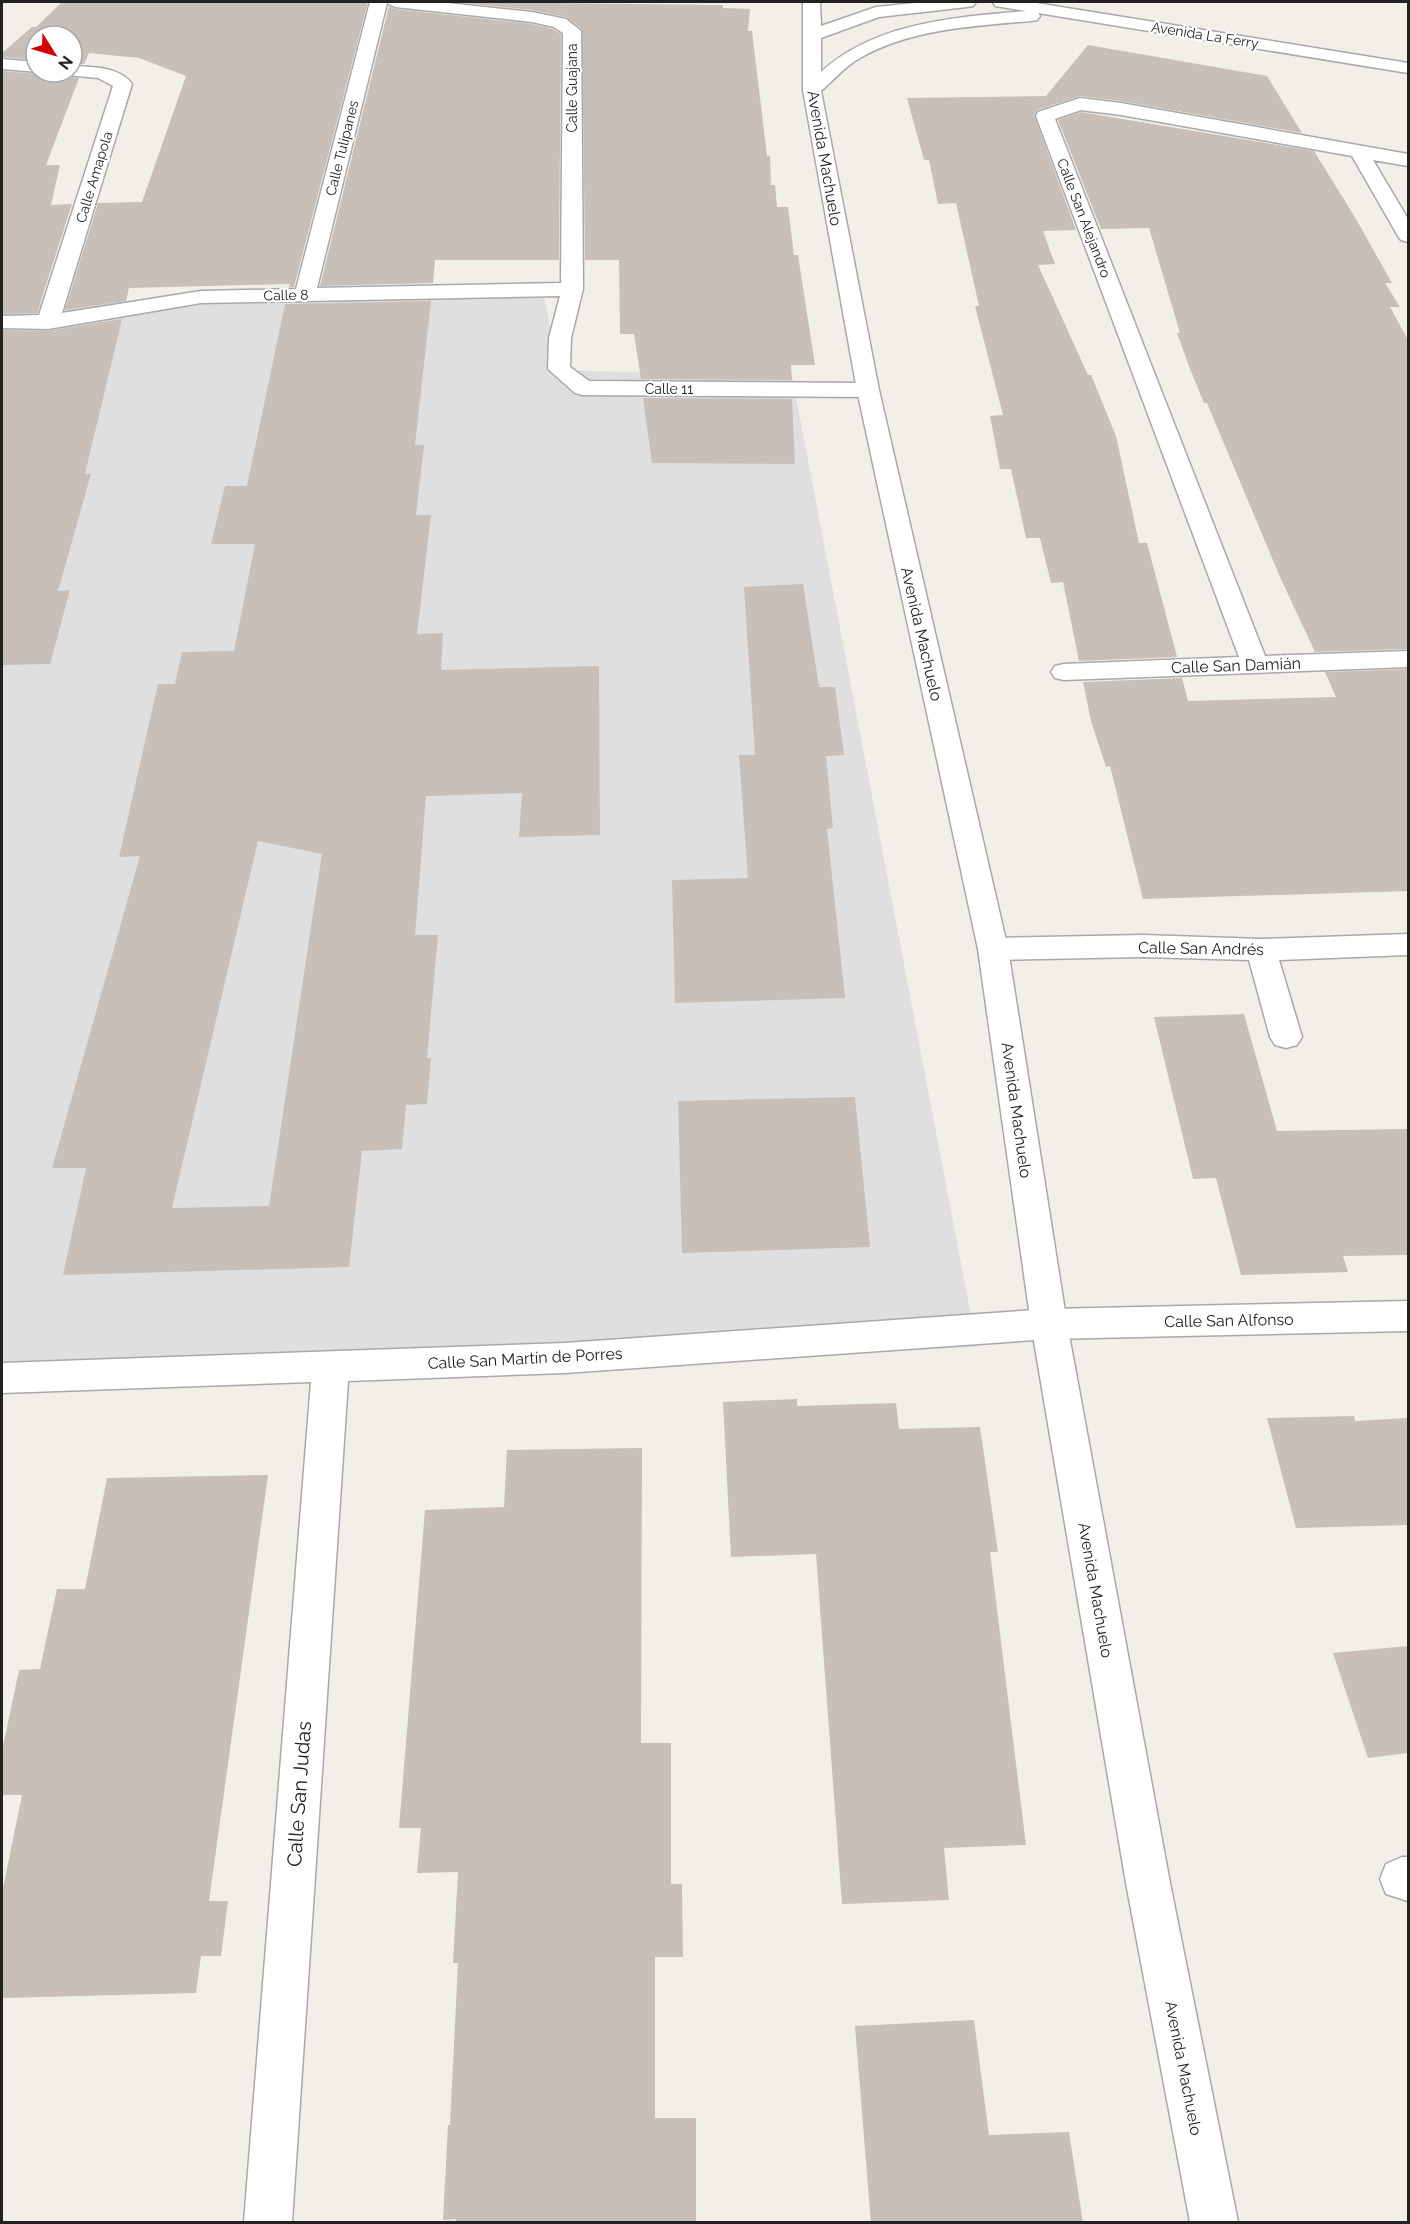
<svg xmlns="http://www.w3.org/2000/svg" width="1410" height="2224" viewBox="0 0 1410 2224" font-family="Raleway,sans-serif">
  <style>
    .residential { fill: #e0dfdf }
    .building { fill: #c7bfb8; fill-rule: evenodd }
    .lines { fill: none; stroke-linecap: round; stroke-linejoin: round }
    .minor-casing { stroke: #a9a9a9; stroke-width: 3 }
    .tertiary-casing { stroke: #a9a9a9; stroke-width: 3 }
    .minor { fill: #fff; fill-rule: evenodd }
    .tertiary { fill: #fff; fill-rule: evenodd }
    .labels { text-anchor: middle; stroke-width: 4.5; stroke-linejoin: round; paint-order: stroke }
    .far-street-label { font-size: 14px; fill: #222; stroke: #fff }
    .street-label { font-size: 16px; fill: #222; stroke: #fff }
    .near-street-label { font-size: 20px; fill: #222; stroke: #fff }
  </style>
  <rect width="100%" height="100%" fill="#f2efe9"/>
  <path class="residential" d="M 544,294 L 558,370 L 792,376 L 977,1347 L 2,1394 L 2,303 Z"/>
  <path class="building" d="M 62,2 L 368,2 L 294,287 L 289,287 L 290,284 L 129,288 L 126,301 L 65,310 L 98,203 L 142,202 L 186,76 L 139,58 L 89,53 L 84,64 L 72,64 L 72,36 L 36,36 L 36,60 L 2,57 L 2,53 L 32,27 L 36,27 Z
    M 455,2 L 723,5 L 723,8 L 750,9 L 748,31 L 752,31 L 767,156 L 770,156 L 771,185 L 775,185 L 777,207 L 788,207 L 794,255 L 798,255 L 815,365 L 791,365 L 792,380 L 641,379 L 634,334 L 620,334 L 619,260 L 585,260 L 582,29 L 566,17 L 532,10 Z
    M 389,6 L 395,9 L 532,24 L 553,29 L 561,34 L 559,260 L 435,260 L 433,283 L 320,286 Z
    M 1088,45 L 1267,76 L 1302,133 L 1121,101 L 1080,96 L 1037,110 L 1034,115 L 1076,230 L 1043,231 L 1055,264 L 1038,265 L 1088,375 L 1091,375 L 1116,436 L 1139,543 L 1147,543 L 1177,657 L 1079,661 L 1063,582 L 1051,583 L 1040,538 L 1026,538 L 1011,469 L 1000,469 L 990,416 L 1003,415 L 975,306 L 979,306 L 956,203 L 938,204 L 929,160 L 924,160 L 907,98 L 1046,96 Z
    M 2,71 L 38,74 L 40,72 L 62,72 L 66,77 L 79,78 L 46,165 L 60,165 L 51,205 L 72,204 L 37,313 L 2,314 Z
    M 1081,112 L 1314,151 L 1356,219 L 1392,283 L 1385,283 L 1400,307 L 1390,307 L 1408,340 L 1408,649 L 1315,652 L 1280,577 L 1207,403 L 1204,403 L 1190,369 L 1177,333 L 1180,333 L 1149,228 L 1101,229 L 1058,120 Z
    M 431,301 L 415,445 L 424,445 L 416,515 L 431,515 L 417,634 L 443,633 L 441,670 L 599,666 L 600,835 L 519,837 L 522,793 L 426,796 L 415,935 L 438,935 L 427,1058 L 431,1058 L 427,1104 L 406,1105 L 402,1149 L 362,1151 L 349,1267 L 63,1275 L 86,1168 L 52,1168 L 140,856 L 119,857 L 158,684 L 175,684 L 182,652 L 234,651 L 255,544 L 211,544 L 225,486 L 247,486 L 285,304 ZM 258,841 L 322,854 L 269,1206 L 172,1208 Z
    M 122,319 L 85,474 L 91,474 L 58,591 L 70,590 L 50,664 L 2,665 L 2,330 L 48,331 Z
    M 643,398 L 792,399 L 795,464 L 652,463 Z
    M 803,584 L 819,687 L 835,687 L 844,755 L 826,756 L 833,828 L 827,829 L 845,998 L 675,1003 L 672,880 L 748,878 L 739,755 L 755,755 L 744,587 Z
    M 1408,669 L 1408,891 L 1143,899 L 1110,766 L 1106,767 L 1091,721 L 1083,682 L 1182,678 L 1188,701 L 1336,697 L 1325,672 Z
    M 1244,1014 L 1277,1131 L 1408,1129 L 1408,1255 L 1343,1256 L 1348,1272 L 1241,1275 L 1216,1178 L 1193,1179 L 1154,1017 Z
    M 855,1097 L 870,1247 L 682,1253 L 678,1101 Z
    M 797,1399 L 797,1406 L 896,1403 L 899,1429 L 980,1427 L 998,1552 L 990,1552 L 1026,1845 L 944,1848 L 949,1900 L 842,1904 L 816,1554 L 731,1557 L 723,1402 Z
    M 1354,1416 L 1355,1421 L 1408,1418 L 1408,1525 L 1296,1528 L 1267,1418 Z
    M 642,1448 L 641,1743 L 671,1743 L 671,1884 L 682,1884 L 683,1957 L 655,1957 L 655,2118 L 696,2118 L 696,2223 L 456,2223 L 456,2219 L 443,2220 L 448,2125 L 450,2125 L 458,1963 L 453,1963 L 458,1872 L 417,1873 L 421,1828 L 399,1828 L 425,1510 L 504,1507 L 507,1450 Z
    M 268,1475 L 209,1901 L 228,1901 L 221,1956 L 201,1956 L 196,1993 L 2,1998 L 2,1893 L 22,1795 L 2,1795 L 2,1751 L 19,1670 L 40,1669 L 57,1589 L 85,1589 L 107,1478 Z
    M 1408,1646 L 1408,1753 L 1368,1758 L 1333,1653 Z
    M 974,2020 L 989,2135 L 1069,2132 L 1083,2223 L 871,2223 L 855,2026 Z"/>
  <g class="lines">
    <defs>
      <path id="minor" d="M 370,2 L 438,2 L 532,12 L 566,19 L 581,31 L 583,289 L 571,338 L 570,367 L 589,381 L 868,383 L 876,385 L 879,390 L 876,395 L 868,397 L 583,395 L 575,393 L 548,369 L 549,338 L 560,296 L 201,303 L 48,329 L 2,328 L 2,316 L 39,315 L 113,86 L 98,78 L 66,75 L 64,72 L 72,72 L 72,66 C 92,67 119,66 132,84 L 62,313 L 201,291 L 296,289 ZM 387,3 L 395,7 L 532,22 L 554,27 L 563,33 L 561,283 L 317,288 Z
        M 2,59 L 36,62 L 38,72 L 2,69 Z
        M 1080,98 L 1121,103 L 1408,154 L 1408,166 L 1373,160 L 1408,219 L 1408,242 L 1401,240 L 1398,236 L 1352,156 L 1121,115 L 1081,110 L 1055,119 L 1265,656 L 1408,651 L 1408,667 L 1064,680 L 1055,678 L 1051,672 L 1055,666 L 1064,664 L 1239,657 L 1036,116 L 1038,112 Z
        M 1143,935 L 1261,939 L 1408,934 L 1408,955 L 1279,960 L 1302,1037 L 1297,1045 L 1286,1048 L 1275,1045 L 1270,1037 L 1249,960 L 1143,957 L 993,960 L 982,956 L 978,949 L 982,942 L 993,938 Z
        M 1408,1301 L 1408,1331 L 1049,1339 L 565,1373 L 348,1381 L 292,2222 L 244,2222 L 311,1382 L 2,1393 L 2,1363 L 565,1343 L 1049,1309 Z
        M 1402,1857 L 1408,1857 L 1408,1901 L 1386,1894 L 1380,1879 L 1386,1864 Z"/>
      <path id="tertiary" d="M 803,2 L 820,2 L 821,26 L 876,7 L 925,2 L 976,2 L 973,6 L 967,7 L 879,17 L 821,38 L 821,72 C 875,22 957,17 1026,11 L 995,6 L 993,2 L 1030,2 L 1408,63 L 1408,73 L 1038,13 L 1040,16 L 1037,20 L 1031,21 C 974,26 911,29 860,58 C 845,66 834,80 821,91 L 879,390 L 1008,949 L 1067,1324 L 1170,1883 L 1238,2222 L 1190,2222 L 1126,1883 L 1031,1324 L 978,949 L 857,390 L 803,90 Z"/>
    </defs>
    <use href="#minor" class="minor-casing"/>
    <use href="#tertiary" class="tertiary-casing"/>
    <use href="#minor" class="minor"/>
    <use href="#tertiary" class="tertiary"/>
  </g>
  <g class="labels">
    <g class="far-street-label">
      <text transform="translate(1205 35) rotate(9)" y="5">Avenida La Ferry</text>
      <text transform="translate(572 88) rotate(-90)" y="5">Calle Guajana</text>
      <text transform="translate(342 148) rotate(-76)" y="5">Calle Tulipanes</text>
      <text transform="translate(94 177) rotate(-73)" y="5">Calle Amapola</text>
      <text transform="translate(1084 218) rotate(69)" y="5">Calle San Alejandro</text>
      <text transform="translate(286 295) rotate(-1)" y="5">Calle 8</text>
      <text x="669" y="394">Calle 11</text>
    </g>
    <g class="street-label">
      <text transform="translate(825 158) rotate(80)" y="6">Avenida Machuelo</text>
      <text transform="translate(922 634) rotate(77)" y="6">Avenida Machuelo</text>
      <text transform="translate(1236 665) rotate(-2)" y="6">Calle San Damián</text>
      <text transform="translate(1201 948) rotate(1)" y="6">Calle San Andrés</text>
      <text transform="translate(1017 1110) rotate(82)" y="6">Avenida Machuelo</text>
      <text transform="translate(1229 1320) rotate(-1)" y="6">Calle San Alfonso</text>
      <text transform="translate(525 1358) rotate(-3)" y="6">Calle San Martín de Porres</text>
      <text transform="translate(1096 1590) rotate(80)" y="6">Avenida Machuelo</text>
      <text transform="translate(1184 2068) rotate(79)" y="6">Avenida Machuelo</text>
    </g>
    <g class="near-street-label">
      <text transform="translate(299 1794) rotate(-86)" y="7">Calle San Judas</text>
    </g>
  </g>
  <rect width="1410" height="2224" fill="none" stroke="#222222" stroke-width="6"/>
  <g transform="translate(54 54) rotate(127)"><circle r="28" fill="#ffffff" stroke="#a7a7a7" stroke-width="1.5"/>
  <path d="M0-4.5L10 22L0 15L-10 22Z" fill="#d40000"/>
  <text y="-9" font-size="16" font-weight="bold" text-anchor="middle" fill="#222222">N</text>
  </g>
</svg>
